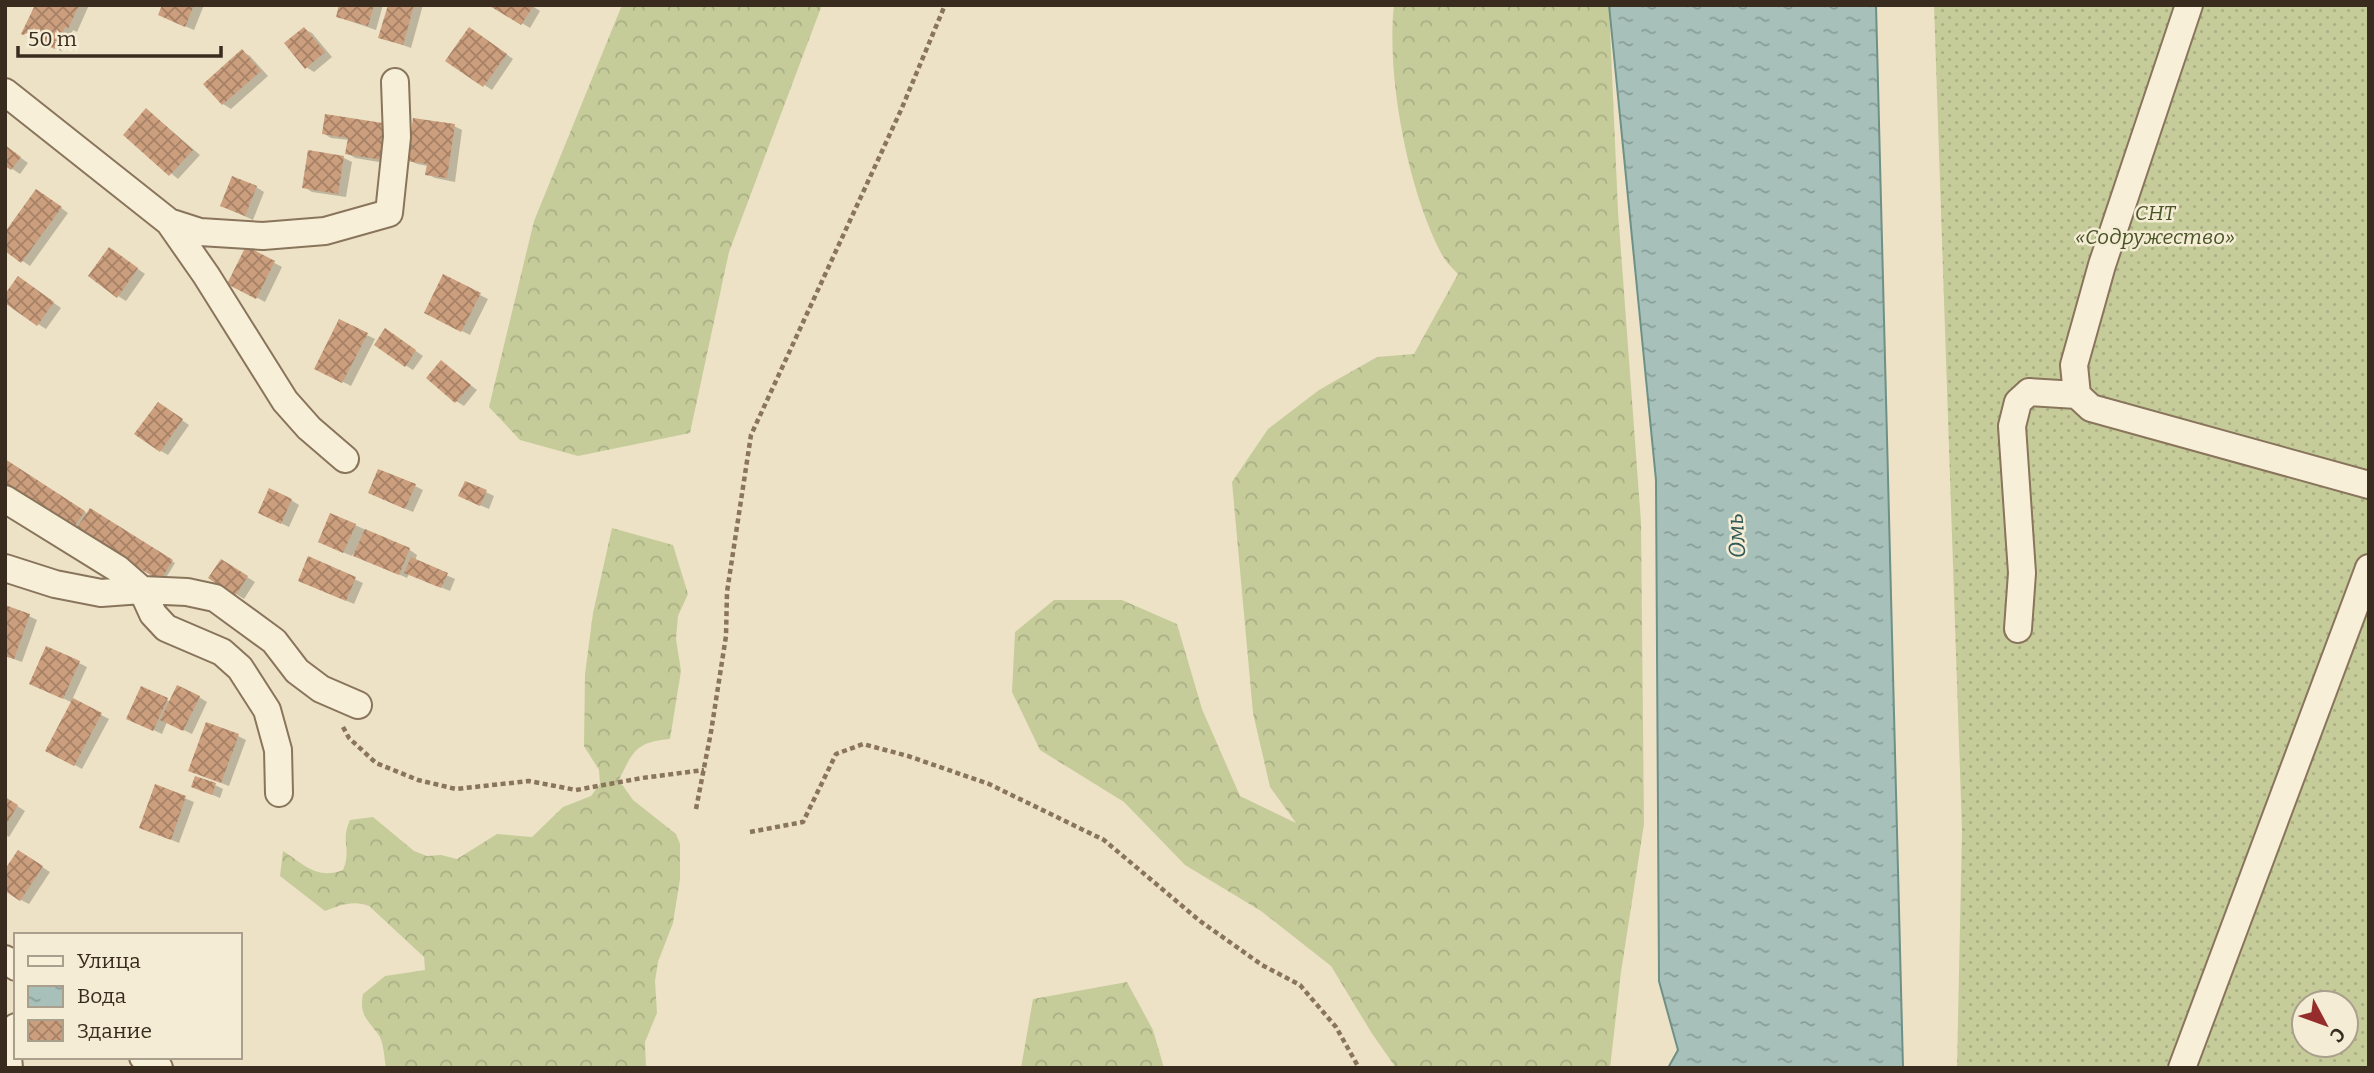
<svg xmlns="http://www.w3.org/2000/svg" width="2374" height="1073" viewBox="0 0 2374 1073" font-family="Bitter,serif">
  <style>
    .forest { fill: url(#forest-crowns) }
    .garden { fill: url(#garden-dots); fill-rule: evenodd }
    .water { fill: url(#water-ripples); stroke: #6e9087; stroke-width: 2 }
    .shadow { fill: #0003 }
    .building { fill: url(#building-cross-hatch) }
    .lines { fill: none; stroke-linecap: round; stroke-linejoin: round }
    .minor-casing { stroke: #89745c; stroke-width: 30 }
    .path { stroke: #89745c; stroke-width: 4.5; stroke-dasharray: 5 3.5; stroke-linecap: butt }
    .minor { stroke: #f8efd9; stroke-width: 26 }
    .labels { text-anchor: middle; stroke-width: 5; stroke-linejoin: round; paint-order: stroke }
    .park-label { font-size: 21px; font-style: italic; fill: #495526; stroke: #f5ecd5 }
    .water-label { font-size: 23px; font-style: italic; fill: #2f5856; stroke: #f5ecd5 }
  </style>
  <defs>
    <pattern id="forest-crowns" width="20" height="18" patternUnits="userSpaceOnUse" patternTransform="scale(1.75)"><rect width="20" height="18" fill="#c5cc9a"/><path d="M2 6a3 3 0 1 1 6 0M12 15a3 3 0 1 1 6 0" fill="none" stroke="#aaaf84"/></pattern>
    <pattern id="garden-dots" width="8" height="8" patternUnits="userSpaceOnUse" patternTransform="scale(1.75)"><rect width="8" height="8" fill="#c5cc9a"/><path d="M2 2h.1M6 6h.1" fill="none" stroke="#aaaf84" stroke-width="1.8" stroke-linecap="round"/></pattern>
    <pattern id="water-ripples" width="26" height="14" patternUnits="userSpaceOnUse" patternTransform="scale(1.75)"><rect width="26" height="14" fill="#a7c1ba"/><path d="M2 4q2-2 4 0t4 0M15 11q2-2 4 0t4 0" fill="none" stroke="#899d97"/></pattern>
    <pattern id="building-cross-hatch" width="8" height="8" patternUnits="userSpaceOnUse" patternTransform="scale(1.75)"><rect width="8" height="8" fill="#cb9e7d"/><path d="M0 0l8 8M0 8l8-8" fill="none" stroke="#a68166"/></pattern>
  </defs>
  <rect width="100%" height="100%" fill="#ede2c6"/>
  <path class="forest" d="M 622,5 L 822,5 L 729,252 L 690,433 L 578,456 L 520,440 L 489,407 L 534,221 Z
    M 1394,5 L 1609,5 L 1618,211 L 1641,522 L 1644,824 L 1621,972 L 1610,1068 L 1396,1068 L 1371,1032 L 1331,966 L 1261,911 L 1185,865 L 1124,802 L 1040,750 L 1012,692 L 1015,632 L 1054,600 L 1122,600 L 1177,624 L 1202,709 L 1240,796 L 1296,823 L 1270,787 L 1253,713 L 1232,482 L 1268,429 L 1319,390 L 1377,357 L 1414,354 L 1458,274 C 1452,268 1445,261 1441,253 C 1408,190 1386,76 1394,5 Z
    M 612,528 L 673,545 L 688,594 L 678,616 L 676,639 L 681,671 L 670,739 C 636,742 633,751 619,780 L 633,800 L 676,834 L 680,844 L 680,879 L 673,923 L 658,962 L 655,981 L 657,1013 L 645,1042 L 646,1068 L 386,1068 C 384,1058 384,1042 378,1034 C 367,1019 359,1015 363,994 L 385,976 L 425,970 L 424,957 L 369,906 C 353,900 341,905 325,911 L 280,876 L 283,851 C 305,865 317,880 343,870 C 352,849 340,842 350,820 L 373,817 L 414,851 L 427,856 L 441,855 L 457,859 L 497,834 L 532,837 L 563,807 L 591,796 L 600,784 L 599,770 L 584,746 L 585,674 L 593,613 Z
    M 1127,982 L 1153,1030 L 1164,1068 L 1021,1068 L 1033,999 Z"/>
  <path class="garden" d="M 1934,5 L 2369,5 L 2369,1068 L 1957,1068 L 1962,831 ZM 2304,1003 L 2346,1003 L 2346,1045 L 2304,1045 Z"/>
  <path class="water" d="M 1609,5 L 1876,5 L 1903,1068 L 1668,1068 L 1678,1050 L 1659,981 L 1656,480 Z"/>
  <path class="shadow" d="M 37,5 L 89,5 L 77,32 L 73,30 L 63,52 L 31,37 Z
    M 164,5 L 204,5 L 194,30 L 168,19 Z
    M 341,5 L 383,5 L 376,30 L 338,17 Z
    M 389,5 L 423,5 L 411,48 L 380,37 Z
    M 492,5 L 531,5 L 540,11 L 530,28 Z
    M 304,29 L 312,33 L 332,57 L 314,72 L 306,67 Z
    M 478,34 L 513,59 L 492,90 L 448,61 Z
    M 243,52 L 250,56 L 268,76 L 231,109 L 223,104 Z
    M 147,110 L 200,155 L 178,179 L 125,135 Z
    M 326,116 L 391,164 L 355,158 L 347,153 L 349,140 L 331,138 L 323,133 Z
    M 454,126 L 462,130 L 455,182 L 435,178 L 427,174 L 428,166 L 417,164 L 409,160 Z
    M 5,146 L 28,163 L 20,174 L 5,164 Z
    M 309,152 L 344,158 L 352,162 L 346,197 L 312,192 L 304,187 Z
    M 256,187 L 264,192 L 253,220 L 222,206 Z
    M 45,196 L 68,213 L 30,266 L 5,249 Z
    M 247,248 L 282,267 L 265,302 L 237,287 Z
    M 117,254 L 145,274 L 126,301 L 118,296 Z
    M 26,283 L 61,308 L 46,329 L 38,324 Z
    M 480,295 L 488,299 L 470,335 L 434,317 Z
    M 367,335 L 375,339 L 351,386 L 324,372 Z
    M 393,335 L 423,356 L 413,370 L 405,365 Z
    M 441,362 L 477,390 L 464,406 L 456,401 Z
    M 166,409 L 189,425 L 168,455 L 161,451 Z
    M 5,460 L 88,514 L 90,510 L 175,563 L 164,581 L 77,531 Z
    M 415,486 L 423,490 L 413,512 L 378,497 Z
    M 486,492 L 494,496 L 489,509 L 468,500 Z
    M 291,500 L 299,505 L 289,527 L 268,517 Z
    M 355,525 L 410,550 L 417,555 L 415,561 L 455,579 L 450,591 L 409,574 L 407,578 L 353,554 L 352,556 L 328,546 Z
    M 309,559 L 363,583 L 354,604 L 308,584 Z
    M 221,561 L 255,582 L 244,599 L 210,578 Z
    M 29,616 L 37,620 L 22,662 L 5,656 Z
    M 79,663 L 87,667 L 72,700 L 109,719 L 82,769 L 48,750 L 73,703 L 39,687 Z
    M 199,697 L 207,702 L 192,734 L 167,722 L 162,734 L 136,722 L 167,700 L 171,702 Z
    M 238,736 L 246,740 L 229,786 L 198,774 Z
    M 215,785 L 223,789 L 220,798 L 194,787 Z
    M 157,787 L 194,802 L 179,843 L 141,827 Z
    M 5,798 L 25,811 L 9,837 L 5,835 Z
    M 27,857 L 50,872 L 29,904 L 21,900 Z"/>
  <path class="building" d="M 35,5 L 79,5 L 68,29 L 65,27 L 55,49 L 21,34 Z
    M 162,5 L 194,5 L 185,27 L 158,15 Z
    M 339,5 L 374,5 L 368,26 L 336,17 Z
    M 388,5 L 414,5 L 403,45 L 378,38 Z
    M 488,5 L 534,5 L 521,25 Z
    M 304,27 L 325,52 L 305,69 L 284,43 Z
    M 469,27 L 507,54 L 483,87 L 445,61 Z
    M 242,49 L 261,71 L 222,105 L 203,84 Z
    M 146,108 L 193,150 L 169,176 L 123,135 Z
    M 325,114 L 389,124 L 383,160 L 345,154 L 348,138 L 322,134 Z
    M 413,118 L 455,124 L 447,178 L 425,175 L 427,164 L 407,161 Z
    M 5,145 L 21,157 L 11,170 L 5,166 Z
    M 308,150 L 344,156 L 338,194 L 302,188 Z
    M 232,176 L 257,186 L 245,216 L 220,206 Z
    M 36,189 L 62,207 L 21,263 L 5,251 L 5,232 Z
    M 246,246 L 275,261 L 256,299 L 227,284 Z
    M 109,247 L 138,268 L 117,298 L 88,276 Z
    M 443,274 L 481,293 L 461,332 L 424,313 Z
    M 18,276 L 54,302 L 37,326 L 5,303 L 5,294 Z
    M 339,319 L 368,333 L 342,383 L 314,369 Z
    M 385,328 L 416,350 L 405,367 L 374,345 Z
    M 441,360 L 471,385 L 455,403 L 426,378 Z
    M 158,402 L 183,419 L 160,452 L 134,434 Z
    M 5,459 L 85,511 L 72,530 L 5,487 Z
    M 378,469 L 416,484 L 405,509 L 368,493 Z
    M 465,481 L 487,490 L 480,506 L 458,496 Z
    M 269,488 L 292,499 L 281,524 L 258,513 Z
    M 90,508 L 173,560 L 160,581 L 76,529 Z
    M 330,513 L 356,524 L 343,553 L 318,542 Z
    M 365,529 L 410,548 L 399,575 L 353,556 Z
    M 308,556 L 356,577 L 346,601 L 298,581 Z
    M 411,557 L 448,573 L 441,588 L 404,573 Z
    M 221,559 L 248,576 L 235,596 L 208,578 Z
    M 5,605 L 30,614 L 14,659 L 5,656 Z
    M 46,646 L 80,661 L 63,699 L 29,684 Z
    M 177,685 L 200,696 L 183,731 L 160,720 Z
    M 141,686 L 168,698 L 153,731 L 126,719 Z
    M 73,698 L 102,713 L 74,766 L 45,751 Z
    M 206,722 L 239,734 L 221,783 L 188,771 Z
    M 195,776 L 216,783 L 212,795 L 191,787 Z
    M 155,784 L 186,796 L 171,840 L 139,828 Z
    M 5,797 L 18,805 L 5,826 Z
    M 18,850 L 43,866 L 20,901 L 5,891 L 5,869 Z"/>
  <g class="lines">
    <defs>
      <path id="minor" d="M 5,92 L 169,222 L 200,232 L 263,236 L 325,231 L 389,213 L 397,137 L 395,82
        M 169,222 L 206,275 L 285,401 L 309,428 L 345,459
        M 2077,395 L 2074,365 L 2102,265 L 2189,5
        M 5,499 L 118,569 L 142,590 L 187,592 L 215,598 L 274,641 L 297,671 L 321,689 L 358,705
        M 5,568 L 55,584 L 101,593 L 142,590 L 153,614 L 166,628 L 222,652 L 240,668 L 267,710 L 278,750 L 279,793
        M 2018,629 L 2022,573 L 2012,426 L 2018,402 L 2029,392 L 2077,395 L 2091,408 L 2369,485
        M 5,959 L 16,967
        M 143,1057 L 159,1068
        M 9,1068 L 8,1057 L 16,1027
        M 2182,1068 L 2369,568"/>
    </defs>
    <use href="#minor" class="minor-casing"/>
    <path class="path" d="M 343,727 L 349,738 L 376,763 L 418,780 L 456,789 L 529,781 L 576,790 L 642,778 L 704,770
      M 696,809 L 711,732 L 726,636 L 727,592 L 751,435 L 901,110 L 945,5
      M 750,832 L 803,822 L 836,754 L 863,744 L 908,756 L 989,784 L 1104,840 L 1200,921 L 1262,965 L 1300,985 L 1336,1027 L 1359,1068"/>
    <use href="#minor" class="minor"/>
  </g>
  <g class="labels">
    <g class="park-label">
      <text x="2155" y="220">СНТ<tspan x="2155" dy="24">«Содружество»</tspan></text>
    </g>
    <g class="water-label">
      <text transform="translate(1736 536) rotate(-94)" y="8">Омь</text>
    </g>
  </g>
  <rect width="2374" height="1073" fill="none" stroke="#392c1f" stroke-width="14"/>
  <rect x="14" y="933" width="228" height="126" fill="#f5ecd5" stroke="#aa9f8c" stroke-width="2"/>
  <rect x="28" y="956" width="35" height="10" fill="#f8efd9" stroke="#aa9f8c" stroke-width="2"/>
  <text x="77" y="968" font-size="21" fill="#392c1f">Улица</text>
  <rect x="28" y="986" width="35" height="21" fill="url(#water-ripples)" stroke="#aa9f8c" stroke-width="2"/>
  <text x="77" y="1003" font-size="21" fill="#392c1f">Вода</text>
  <rect x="28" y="1020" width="35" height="21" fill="url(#building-cross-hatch)" stroke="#aa9f8c" stroke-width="2"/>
  <text x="77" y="1038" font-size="21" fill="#392c1f">Здание</text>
  <g transform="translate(2325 1024) rotate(131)"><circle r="33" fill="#f5ecd5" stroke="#aa9f8c" stroke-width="2"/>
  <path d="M0-5L12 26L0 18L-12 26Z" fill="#962d2d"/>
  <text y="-10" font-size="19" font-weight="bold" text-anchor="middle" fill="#392c1f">С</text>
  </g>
  <path d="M18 46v10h203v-10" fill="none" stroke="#392c1f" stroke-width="3.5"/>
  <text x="28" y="46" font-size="21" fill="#392c1f" stroke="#f5ecd5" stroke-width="5" paint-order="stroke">50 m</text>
</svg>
